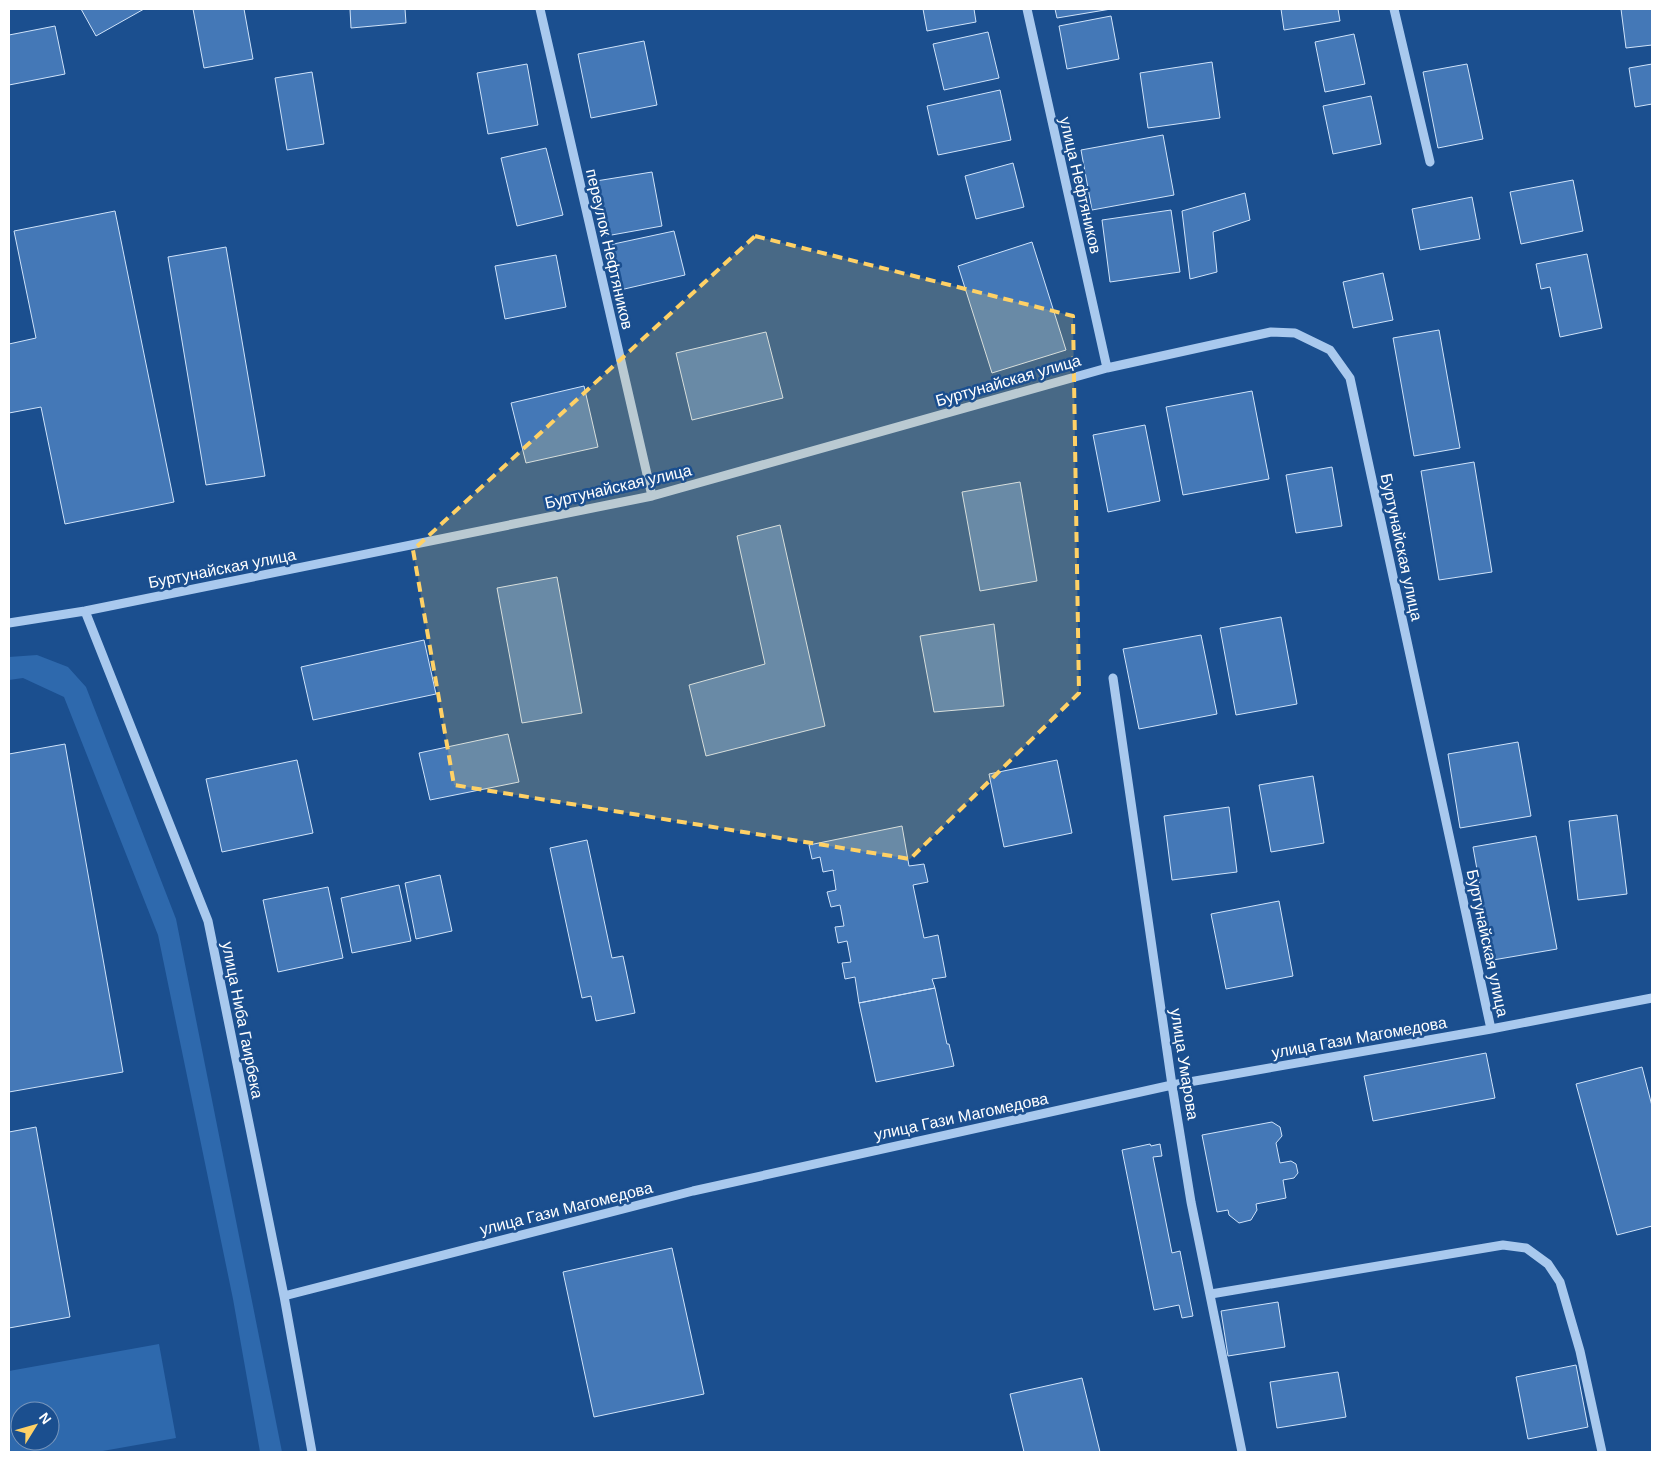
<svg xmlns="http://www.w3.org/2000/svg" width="1661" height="1461" viewBox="0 0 1661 1461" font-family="Helvetica,sans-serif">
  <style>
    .green { fill: #2e69ad; fill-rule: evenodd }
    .building { fill: #4478b7; stroke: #cfe3fa }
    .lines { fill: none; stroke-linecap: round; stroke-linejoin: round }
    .minor { stroke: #a9c9ee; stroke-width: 9 }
    .marked { fill: #ffd166; fill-opacity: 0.2; stroke: #ffd166; stroke-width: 4; stroke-dasharray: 10 6; stroke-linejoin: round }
    .labels { text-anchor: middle; stroke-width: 5; stroke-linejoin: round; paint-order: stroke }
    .street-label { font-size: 16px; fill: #fff; stroke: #1b4f8f }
  </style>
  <rect width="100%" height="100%" fill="#1b4f8f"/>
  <path class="green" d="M 37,655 L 68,667 L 86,687 L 176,919 L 282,1452 L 260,1452 L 233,1299 L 158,935 L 64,697 L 23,678 L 9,680 L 9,657 Z
    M 159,1344 L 176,1438 L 97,1452 L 9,1452 L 9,1371 ZM 20,1411 L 50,1411 L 50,1441 L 20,1441 Z"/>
  <path class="building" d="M 81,9 L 144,9 L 96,36 Z
    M 193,9 L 244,9 L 253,59 L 204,68 Z
    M 350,9 L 405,9 L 406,23 L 351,28 Z
    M 923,9 L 974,9 L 976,22 L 927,31 Z
    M 1055,9 L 1111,9 L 1057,18 Z
    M 1281,9 L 1338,9 L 1340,21 L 1284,30 Z
    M 1621,9 L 1652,9 L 1652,45 L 1626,48 Z
    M 1111,16 L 1119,59 L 1067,69 L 1059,26 Z
    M 55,26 L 65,74 L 9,85 L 9,35 Z
    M 988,32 L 999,78 L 944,90 L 933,44 Z
    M 1354,34 L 1365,84 L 1325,92 L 1315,42 Z
    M 644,41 L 657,105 L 591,118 L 578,54 Z
    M 1212,62 L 1220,118 L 1148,128 L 1140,73 Z
    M 527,64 L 538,125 L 488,134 L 477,73 Z
    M 1467,64 L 1483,139 L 1438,148 L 1423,72 Z
    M 1652,64 L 1652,104 L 1635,107 L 1629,68 Z
    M 312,72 L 324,144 L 287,150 L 275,78 Z
    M 1000,90 L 1011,140 L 938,155 L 927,106 Z
    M 1371,96 L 1381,144 L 1333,154 L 1323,106 Z
    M 1163,135 L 1174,195 L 1092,210 L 1081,150 Z
    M 546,148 L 563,215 L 517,226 L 501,158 Z
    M 1013,163 L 1024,207 L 976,219 L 965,176 Z
    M 652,172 L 662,226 L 606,236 L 596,181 Z
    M 1573,180 L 1583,231 L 1521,244 L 1510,192 Z
    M 1245,193 L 1250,220 L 1213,232 L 1217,272 L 1190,279 L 1182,211 Z
    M 1472,197 L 1480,239 L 1420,250 L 1412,209 Z
    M 1171,210 L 1180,272 L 1110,282 L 1102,220 Z
    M 115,211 L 174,502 L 65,524 L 41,407 L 9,413 L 9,344 L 36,338 L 14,231 Z
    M 674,231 L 685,275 L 620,290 L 609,245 Z
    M 1032,242 L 1066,350 L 992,373 L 958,266 Z
    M 226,247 L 265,476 L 206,485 L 168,257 Z
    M 1587,254 L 1602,328 L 1560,337 L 1550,287 L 1541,289 L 1536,264 Z
    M 556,255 L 566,307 L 505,319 L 495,266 Z
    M 1383,273 L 1393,320 L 1353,328 L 1343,282 Z
    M 1439,330 L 1460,448 L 1414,456 L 1393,338 Z
    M 766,332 L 783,398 L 692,420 L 676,353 Z
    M 584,386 L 598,447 L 526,463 L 511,403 Z
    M 1252,391 L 1269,479 L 1183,495 L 1166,407 Z
    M 1145,425 L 1160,501 L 1108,512 L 1093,435 Z
    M 1474,462 L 1492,572 L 1439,580 L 1421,471 Z
    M 1332,467 L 1342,526 L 1296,533 L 1286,475 Z
    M 1020,482 L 1037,581 L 980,591 L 962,492 Z
    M 780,525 L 825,726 L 706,756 L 689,685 L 765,664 L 737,536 Z
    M 557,577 L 582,713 L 522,723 L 497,588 Z
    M 1281,617 L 1297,704 L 1236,715 L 1220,628 Z
    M 994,624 L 1004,706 L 934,712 L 920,636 Z
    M 1201,635 L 1217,714 L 1139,729 L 1123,649 Z
    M 424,640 L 436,694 L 313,720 L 301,667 Z
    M 508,734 L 519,782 L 430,800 L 419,753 Z
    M 1518,742 L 1531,816 L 1460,828 L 1448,754 Z
    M 65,744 L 123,1072 L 9,1092 L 9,754 Z
    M 297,760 L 313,833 L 222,852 L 206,779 Z
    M 1057,760 L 1072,833 L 1004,847 L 989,774 Z
    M 1313,776 L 1324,843 L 1271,852 L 1259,785 Z
    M 1229,807 L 1237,872 L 1172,880 L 1164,816 Z
    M 1617,815 L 1627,894 L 1578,900 L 1569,821 Z
    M 902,826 L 909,866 L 924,864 L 928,882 L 913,885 L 924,938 L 938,935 L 946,977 L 932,979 L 935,988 L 859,1003 L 855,977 L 845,979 L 842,963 L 851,962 L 847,941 L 838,943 L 835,927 L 844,926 L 840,905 L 831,907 L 827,892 L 836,890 L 833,870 L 823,872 L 820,857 L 812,859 L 809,845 Z
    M 1536,836 L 1557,949 L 1493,960 L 1473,847 Z
    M 587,840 L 612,958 L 623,956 L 635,1013 L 596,1021 L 591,996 L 582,998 L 550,848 Z
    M 440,875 L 452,931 L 416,939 L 405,883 Z
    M 399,885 L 411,941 L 352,953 L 341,898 Z
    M 328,887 L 343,958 L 278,972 L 263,900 Z
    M 1279,901 L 1293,976 L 1226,989 L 1211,914 Z
    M 935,988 L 947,1044 L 949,1044 L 954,1066 L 876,1082 L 859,1003 Z
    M 1486,1053 L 1495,1098 L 1373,1121 L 1364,1076 Z
    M 1642,1067 L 1652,1106 L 1652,1226 L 1617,1235 L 1576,1084 Z
    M 1272,1122 L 1280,1127 L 1282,1136 L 1276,1143 L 1280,1163 L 1291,1161 L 1296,1164 L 1298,1173 L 1294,1178 L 1283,1180 L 1286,1198 L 1256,1204 L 1257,1210 L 1251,1220 L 1239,1223 L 1229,1215 L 1228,1210 L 1217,1212 L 1202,1135 Z
    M 36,1127 L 70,1317 L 9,1328 L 9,1132 Z
    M 1150,1144 L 1151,1146 L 1160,1144 L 1162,1156 L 1153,1157 L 1172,1253 L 1180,1251 L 1193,1316 L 1182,1318 L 1179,1305 L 1154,1310 L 1122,1150 Z
    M 672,1248 L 704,1394 L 594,1417 L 563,1272 Z
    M 1278,1302 L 1285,1347 L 1228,1356 L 1221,1311 Z
    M 1576,1365 L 1588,1427 L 1528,1439 L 1516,1377 Z
    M 1338,1372 L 1346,1417 L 1277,1428 L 1270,1382 Z
    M 1082,1378 L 1100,1452 L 1024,1452 L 1010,1394 Z"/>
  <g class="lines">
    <path class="minor" d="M 540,9 L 652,496
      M 1027,9 L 1107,368
      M 1394,9 L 1430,162
      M 85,611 L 208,921 L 284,1296 L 312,1452
      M 9,623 L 85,611 L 652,496 L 1107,368 L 1271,332 L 1295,333 L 1330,350 L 1350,378 L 1491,1029
      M 1113,678 L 1172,1085 L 1191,1202 L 1242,1452
      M 1211,1294 L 1503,1245 L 1526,1248 L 1548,1264 L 1560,1282 L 1580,1351 L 1602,1452
      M 284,1296 L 693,1191 L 1172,1085 L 1491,1029 L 1652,998"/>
  </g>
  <path class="marked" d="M 755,236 L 1073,316 L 1079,693 L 910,859 L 454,785 L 413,550 Z"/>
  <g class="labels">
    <g class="street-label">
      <text transform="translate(1081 185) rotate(77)" y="6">улица Нефтяников</text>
      <text transform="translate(610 249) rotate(77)" y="6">переулок Нефтяников</text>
      <text transform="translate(1008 380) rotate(-16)" y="6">Буртунайская улица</text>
      <text transform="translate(618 486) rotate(-13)" y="6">Буртунайская улица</text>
      <text transform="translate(1402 547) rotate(78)" y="6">Буртунайская улица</text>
      <text transform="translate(222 568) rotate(-11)" y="6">Буртунайская улица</text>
      <text transform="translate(1488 943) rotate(78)" y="6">Буртунайская улица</text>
      <text transform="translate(243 1020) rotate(79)" y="6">улица Ниба Гаирбека</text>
      <text transform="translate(1359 1037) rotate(-10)" y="6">улица Гази Магомедова</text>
      <text transform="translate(1185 1064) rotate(81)" y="6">улица Умарова</text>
      <text transform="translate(961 1116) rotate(-12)" y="6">улица Гази Магомедова</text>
      <text transform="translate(566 1208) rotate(-14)" y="6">улица Гази Магомедова</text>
    </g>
  </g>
  <rect width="1661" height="1461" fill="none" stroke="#ffffff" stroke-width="20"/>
  <g transform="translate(35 1426) rotate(53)"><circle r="24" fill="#1b4f8f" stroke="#7695bc"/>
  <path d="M0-4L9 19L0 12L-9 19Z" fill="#ffd166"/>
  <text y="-8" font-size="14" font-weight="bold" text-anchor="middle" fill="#ffffff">N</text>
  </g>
</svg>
